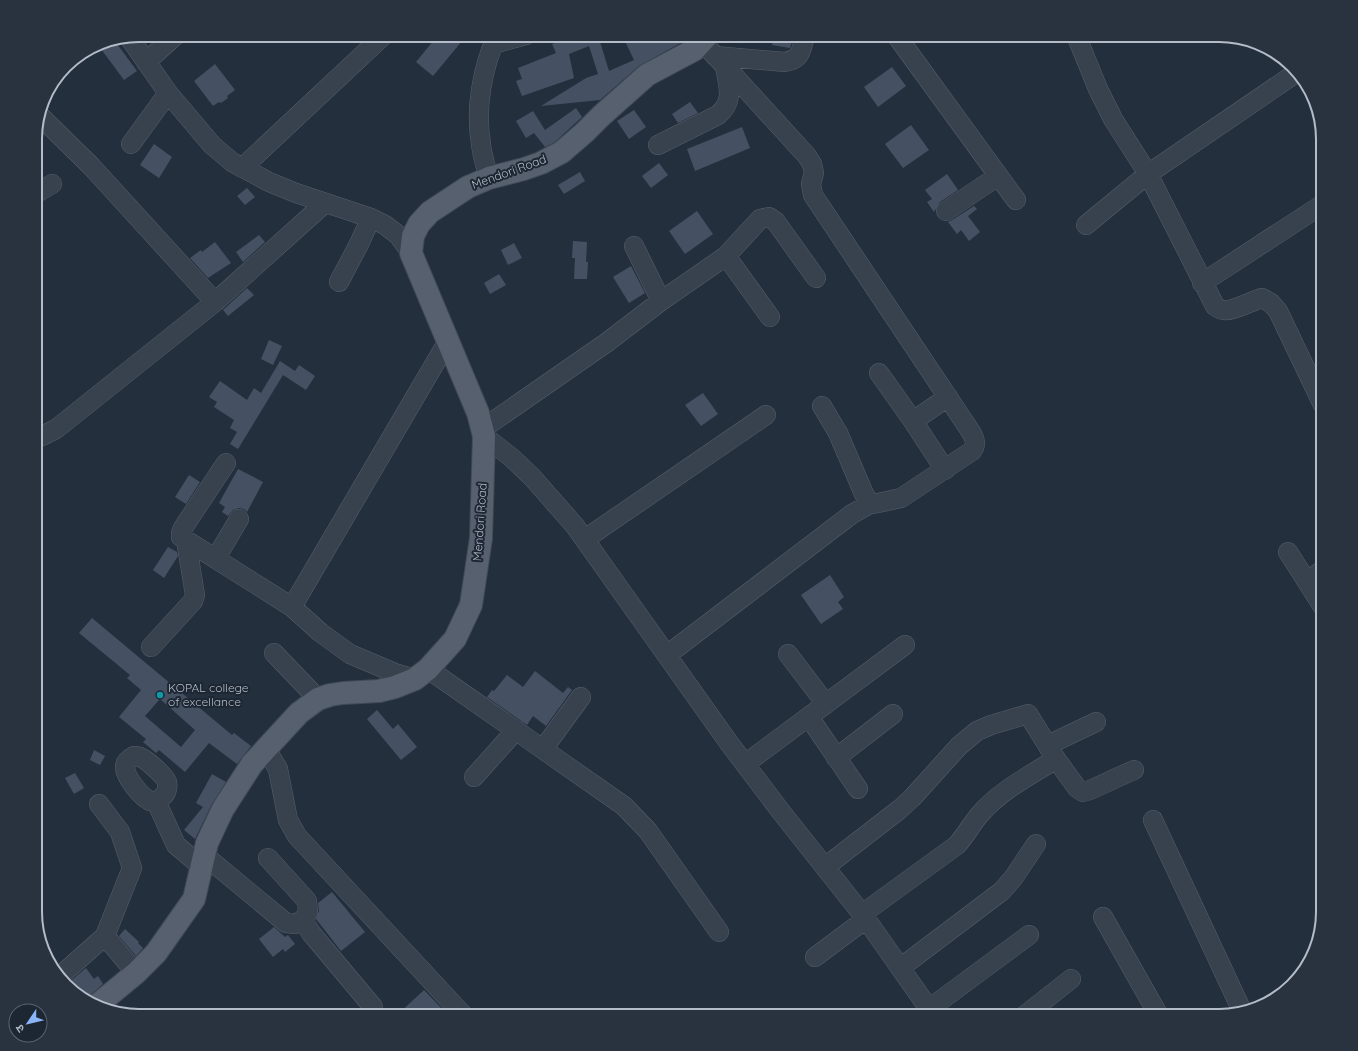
<svg xmlns="http://www.w3.org/2000/svg" width="1358" height="1051" viewBox="0 0 1358 1051" font-family="Quicksand,'Noto Sans Devanagari',sans-serif">
  <style>
    .building { fill: #455162; fill-rule: evenodd }
    .lines { fill: none; stroke-linecap: round; stroke-linejoin: round }
    .minor-casing { stroke: #565f6c; stroke-width: 20 }
    .major-casing { stroke: #414a57; stroke-width: 24 }
    .minor { stroke: #38414e; stroke-width: 19 }
    .major { stroke: #56606e; stroke-width: 22 }
    .culture-dot { fill: #0f9aa8; stroke: #1d2633; stroke-width: 1.5 }
    .labels { text-anchor: middle; stroke-width: 4; stroke-linejoin: round; paint-order: stroke }
    .street-label { font-size: 12px; fill: #b4bcc9; stroke: #1d2633 }
    .poi-label { font-size: 12px; fill: #b4bcc9; stroke: #1d2633; text-anchor: start }
    .rim { fill: none; stroke: #b4bcc9; stroke-width: 2 }
  </style>
  <rect width="100%" height="100%" fill="#242f3e"/>
  <path class="building" d="M 438,35 L 467,35 L 433,76 L 416,62 Z
    M 573,35 L 598,35 L 609,71 L 634,60 L 624,39 L 631,35 L 633,35 L 636,40 L 645,35 L 683,35 L 686,40 L 639,66 L 600,100 L 541,106 L 586,78 L 598,74 L 589,46 L 569,54 L 574,78 L 522,96 L 516,81 L 522,79 L 518,68 L 556,53 L 552,44 Z
    M 774,35 L 794,35 L 790,48 L 772,45 Z
    M 114,40 L 137,71 L 124,80 L 101,49 Z
    M 215,64 L 235,90 L 227,96 L 228,98 L 221,103 L 219,102 L 213,106 L 194,81 Z
    M 892,67 L 906,86 L 878,107 L 864,87 Z
    M 690,102 L 698,113 L 678,123 L 672,114 Z
    M 576,108 L 582,117 L 555,142 L 545,147 L 534,133 L 526,138 L 516,121 L 533,111 L 545,130 Z
    M 634,110 L 646,127 L 629,139 L 617,121 Z
    M 911,125 L 929,150 L 903,168 L 885,144 Z
    M 742,127 L 750,148 L 695,171 L 687,149 Z
    M 154,144 L 172,157 L 159,178 L 140,165 Z
    M 659,163 L 668,175 L 651,188 L 642,176 Z
    M 580,172 L 585,181 L 564,194 L 558,185 Z
    M 947,174 L 958,190 L 940,202 L 934,212 L 927,202 L 932,199 L 925,190 Z
    M 247,188 L 255,197 L 245,205 L 237,196 Z
    M 974,206 L 977,209 L 968,216 L 980,232 L 969,241 L 961,230 L 957,234 L 948,222 L 952,220 Z
    M 697,211 L 713,234 L 685,254 L 669,231 Z
    M 259,235 L 265,242 L 243,262 L 236,252 Z
    M 573,241 L 587,242 L 586,262 L 588,262 L 587,279 L 574,279 L 575,258 L 572,258 Z
    M 215,242 L 231,263 L 208,278 L 190,258 L 201,250 L 202,252 Z
    M 514,243 L 522,258 L 508,265 L 501,250 Z
    M 631,266 L 645,293 L 629,303 L 613,277 Z
    M 499,274 L 506,285 L 490,294 L 484,283 Z
    M 247,288 L 254,295 L 228,316 L 223,310 Z
    M 269,340 L 282,346 L 273,365 L 261,359 Z
    M 280,361 L 295,371 L 299,365 L 315,376 L 306,390 L 283,375 L 238,449 L 230,444 L 237,432 L 230,428 L 234,420 L 214,407 L 217,402 L 209,397 L 220,381 L 247,400 L 254,388 L 261,393 Z
    M 703,393 L 718,414 L 701,426 L 685,405 Z
    M 238,469 L 263,482 L 247,512 L 244,509 L 239,508 L 233,510 L 228,516 L 222,512 L 225,507 L 219,503 Z
    M 189,475 L 200,482 L 186,504 L 175,497 Z
    M 168,547 L 177,552 L 178,556 L 164,578 L 153,570 Z
    M 830,575 L 844,597 L 838,602 L 843,609 L 821,624 L 801,595 Z
    M 92,618 L 232,735 L 234,733 L 251,746 L 237,764 L 209,743 L 185,772 L 159,750 L 156,753 L 143,742 L 146,739 L 119,717 L 141,690 L 127,678 L 130,675 L 79,633 ZM 160,699 L 195,730 L 181,747 L 145,716 Z
    M 535,671 L 563,693 L 568,687 L 572,690 L 546,726 L 533,716 L 527,725 L 487,697 L 492,690 L 494,691 L 507,675 L 523,687 Z
    M 377,710 L 393,729 L 398,724 L 417,747 L 401,760 L 367,719 Z
    M 94,750 L 105,756 L 100,765 L 90,760 Z
    M 75,773 L 84,788 L 74,794 L 65,778 Z
    M 212,774 L 226,782 L 212,804 L 195,839 L 184,830 L 203,807 L 196,803 Z
    M 332,892 L 365,932 L 341,951 L 316,919 L 319,911 L 318,903 Z
    M 274,927 L 285,937 L 288,935 L 295,944 L 285,952 L 283,949 L 273,957 L 259,939 Z
    M 125,929 L 139,942 L 138,943 L 143,948 L 136,956 L 119,936 Z
    M 86,968 L 94,979 L 98,976 L 103,984 L 85,1000 L 75,994 L 67,984 Z
    M 424,990 L 449,1016 L 396,1016 Z"/>
  <g class="lines">
    <defs>
      <path id="minor" d="M 896,35 L 1016,200
        M 1076,35 L 1098,89 L 1113,119 L 1148,174 L 1215,306 C 1218,308 1220,310 1223,310 C 1233,312 1251,301 1262,298 L 1271,303 L 1278,311 L 1323,405
        M 129,37 L 168,93 L 212,145 L 232,162 L 269,182 L 296,193 L 371,218 L 385,225 L 398,235 L 411,253
        M 702,42 L 725,66 L 807,156 L 812,164 L 814,173 L 811,184 L 813,195 L 971,432 C 975,439 977,444 972,451 L 901,498 L 878,503 L 870,504 L 864,494 L 838,433 L 822,406
        M 493,44 L 526,35
        M 715,56 L 785,62 C 802,59 801,50 805,35
        M 146,62 L 176,35
        M 40,116 L 91,166 L 215,302
        M 131,144 L 168,93
        M 658,145 L 718,115 C 735,101 728,86 725,66
        M 242,168 L 384,35
        M 489,178 C 486,167 482,156 481,144 C 475,108 482,69 497,35
        M 35,194 L 52,184
        M 946,211 L 998,176
        M 1086,225 L 1148,174 L 1296,73
        M 634,246 L 661,301
        M 726,256 L 770,317
        M 339,282 L 359,244 L 371,218
        M 1202,283 L 1323,204
        M 879,373 L 913,421 L 945,470
        M 913,421 L 948,397
        M 482,429 L 606,343 L 661,301 L 726,256 L 760,219 L 769,217 L 776,222 L 816,278
        M 35,436 L 42,436 L 56,429 L 215,302 L 325,203
        M 484,436 L 512,458 L 532,477 L 575,526 L 729,743 L 782,813 L 866,919 L 934,1016
        M 226,463 L 183,528 L 181,533 L 181,537 L 292,607 L 321,633 L 350,654 L 395,673 L 415,679
        M 585,539 L 766,415
        M 1288,552 L 1323,607
        M 216,558 L 239,519
        M 1307,581 L 1323,570
        M 292,607 L 448,341
        M 151,647 L 193,601 L 195,595 L 186,540
        M 274,653 L 318,699
        M 788,654 L 826,704
        M 667,655 L 852,514 L 870,504
        M 428,669 L 624,806 L 648,831 L 719,932
        M 809,717 L 858,789
        M 1048,745 L 1096,722
        M 266,749 L 278,769 L 288,820 L 297,836 L 464,1016
        M 543,749 L 581,697
        M 134,756 C 136,756 139,756 140,757 C 146,759 165,776 167,782 C 168,786 167,793 163,796 C 160,800 155,803 150,801 C 141,797 125,777 125,767 C 125,761 130,758 134,756 Z
        M 836,758 L 893,714
        M 745,764 L 905,645
        M 474,777 L 516,730
        M 156,801 L 176,845 L 201,866
        M 99,804 L 120,832 L 132,868 L 105,936 L 136,973
        M 1153,820 L 1242,1011
        M 204,855 L 286,923 L 295,924 L 303,920 L 308,912 L 307,901 L 268,858
        M 825,867 L 900,809 L 912,798 L 959,746 L 977,731 L 991,725 L 1028,714 L 1056,759 L 1077,788 L 1083,792 L 1090,790 L 1134,770
        M 862,914 L 957,845 C 966,835 972,823 981,813 C 1001,790 1031,775 1056,759
        M 1103,917 L 1159,1016
        M 303,920 L 311,933 L 373,1007
        M 815,957 L 866,919
        M 900,968 L 1002,891 L 1014,877 L 1036,844
        M 60,976 L 105,936
        M 929,1009 L 1029,935
        M 1024,1016 L 1071,979"/>
      <path id="major" d="M 96,1006 L 136,973 L 156,953 L 194,899 L 207,843 L 223,809 L 252,764 L 299,713 L 318,699 L 330,695 L 343,693 L 379,691 L 395,687 L 415,679 L 428,669 L 455,639 L 471,605 L 481,538 L 484,436 L 478,413 L 411,253 L 413,236 L 419,224 L 430,212 L 468,187 L 489,178 L 524,169 L 541,163 L 562,152 L 585,132 L 601,116 L 647,75 L 694,50 L 708,35"/>
    </defs>
    <use href="#minor" class="minor-casing"/>
    <use href="#major" class="major-casing"/>
    <use href="#minor" class="minor"/>
    <use href="#major" class="major"/>
  </g>
  <circle class="culture-dot" cx="160" cy="695" r="4"/>
  <g class="labels">
    <g class="street-label">
      <text transform="translate(509 172) rotate(-20)" y="4">Mendori Road</text>
      <text transform="translate(480 522) rotate(-86)" y="4">Mendori Road</text>
    </g>
    <g class="poi-label">
      <text x="168" y="692">KOPAL college<tspan x="168" dy="14">of excellance</tspan></text>
    </g>
  </g>
  <path d="M0 0H1358V1051H0ZM139 42H1219A97 97 0 0 1 1316 139V912A97 97 0 0 1 1219 1009H139A97 97 0 0 1 42 912V139A97 97 0 0 1 139 42Z" fill="#29323f" fill-rule="evenodd"/>
  <path class="rim" d="M139 42H1219A97 97 0 0 1 1316 139V912A97 97 0 0 1 1219 1009H139A97 97 0 0 1 42 912V139A97 97 0 0 1 139 42Z"/>
  <g transform="translate(28 1023) rotate(235)"><circle r="19" fill="#1d2633" stroke="#59626f"/>
  <path d="M0-3L7 15L0 10L-7 15Z" fill="#8ab4f8"/>
  <text y="-6" font-size="11" font-weight="bold" text-anchor="middle" fill="#b4bcc9">उ</text>
  </g>
</svg>
